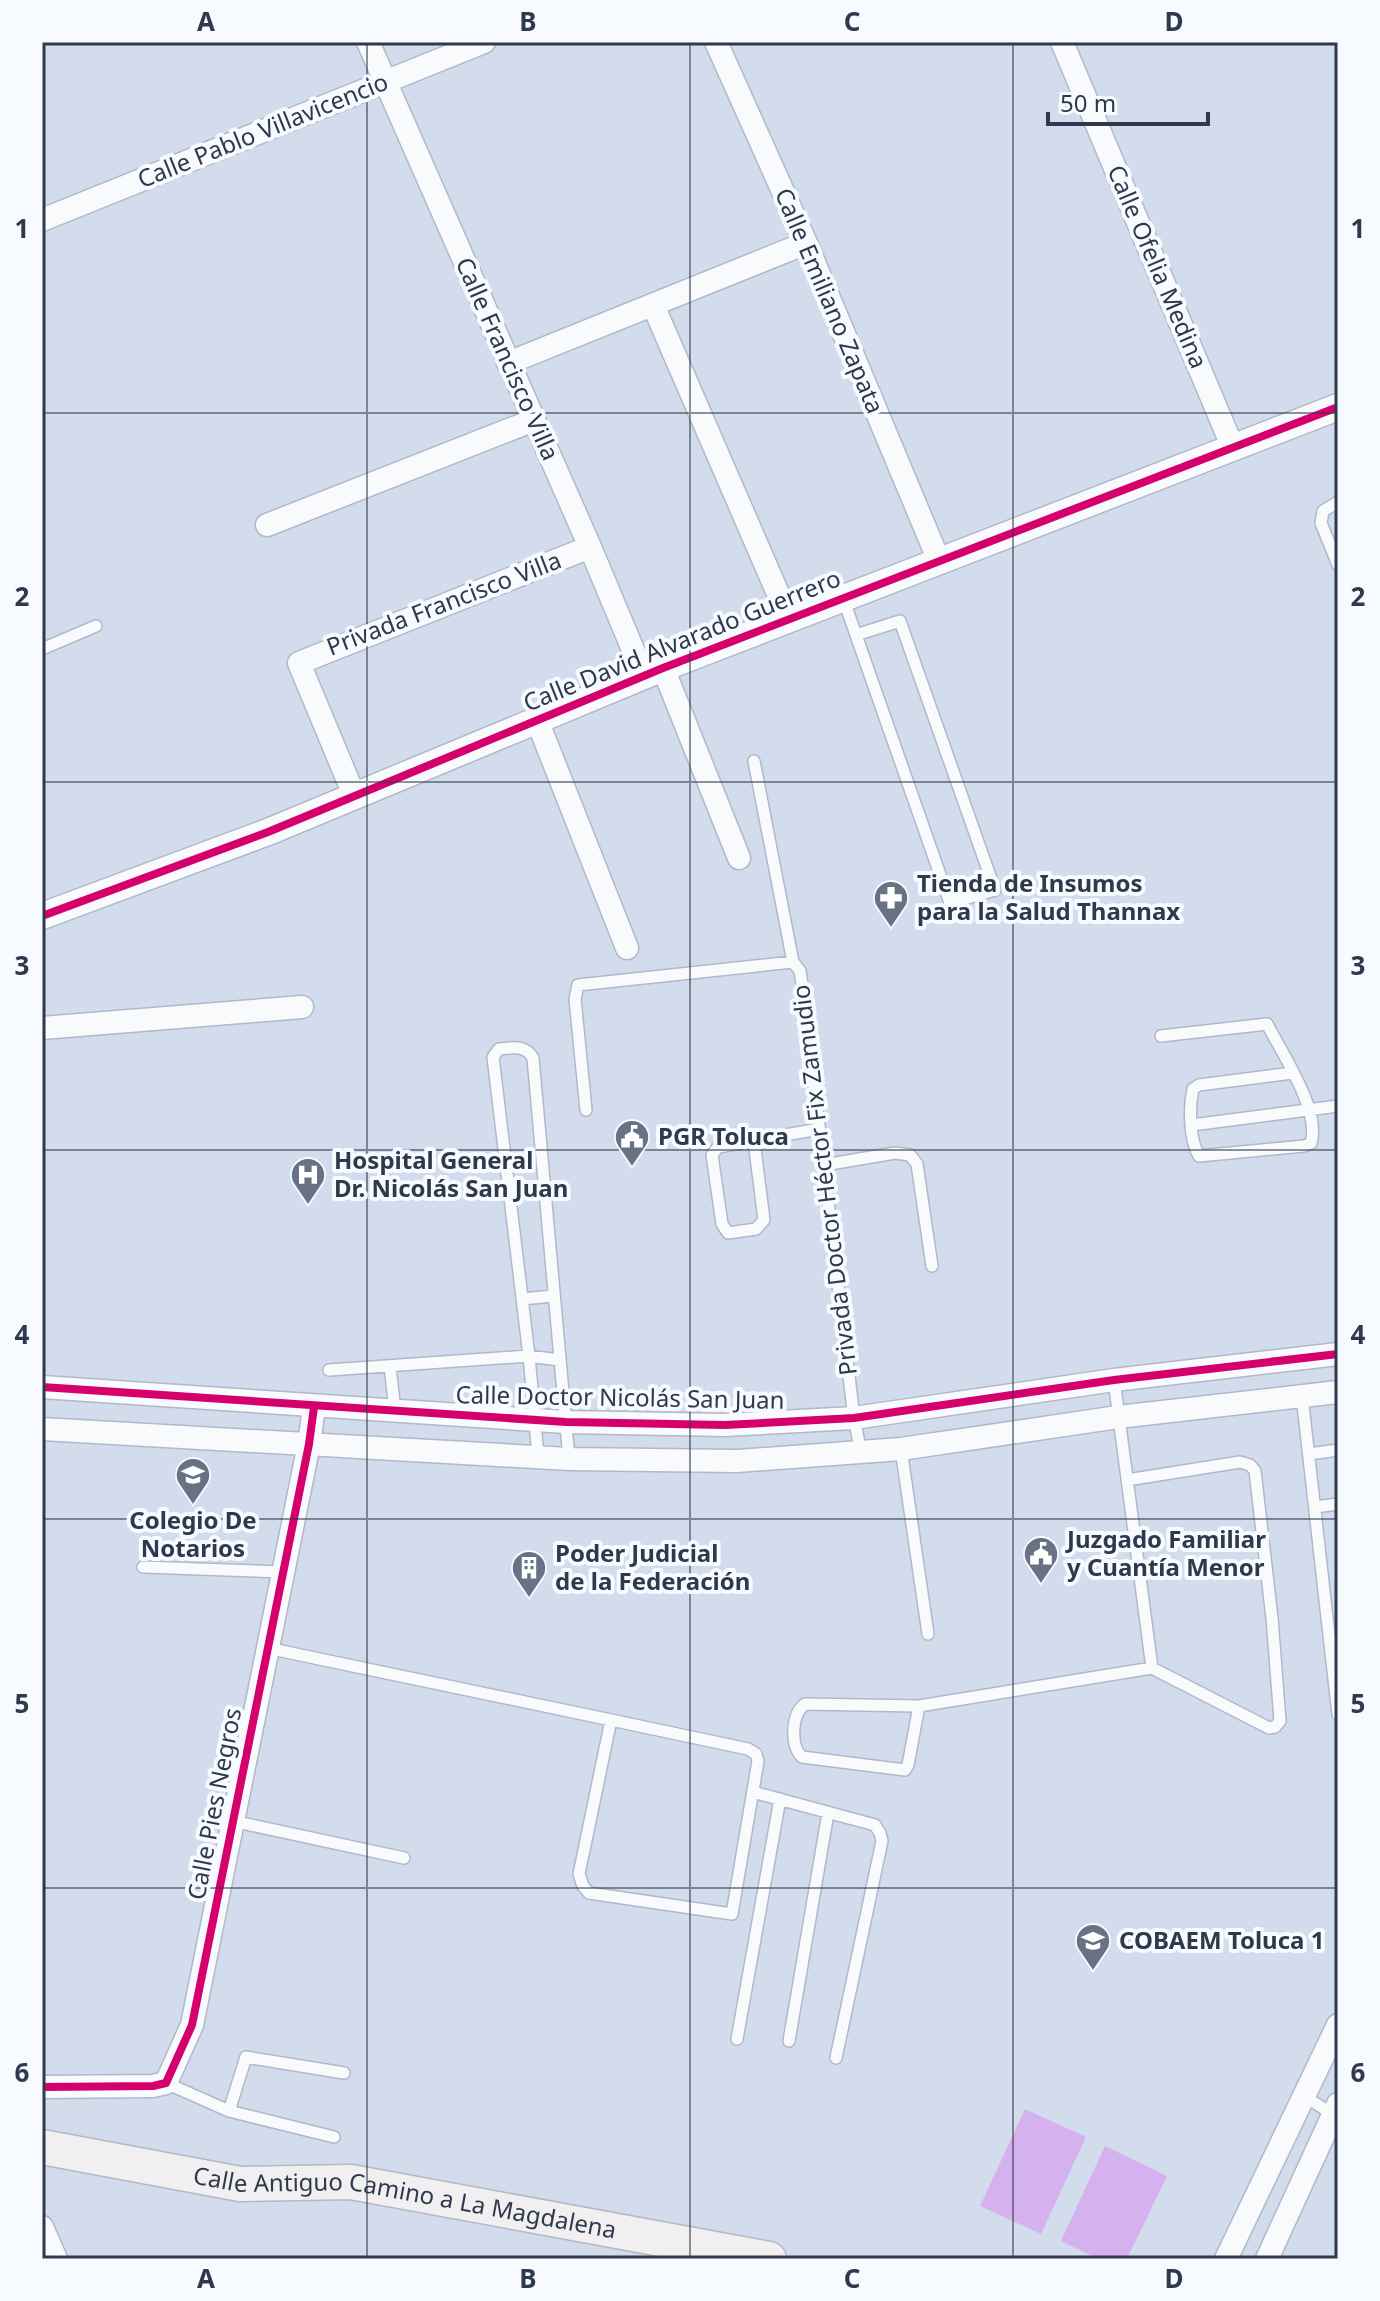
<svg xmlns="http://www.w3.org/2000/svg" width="1380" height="2301" viewBox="0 0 1380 2301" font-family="'Noto Sans',sans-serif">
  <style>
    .green { fill: #d5b1ed }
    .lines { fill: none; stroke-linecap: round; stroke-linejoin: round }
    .service-casing { stroke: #afb9c9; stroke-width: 14 }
    .minor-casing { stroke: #afb9c9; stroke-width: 25 }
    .tertiary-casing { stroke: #afb9c9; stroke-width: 29 }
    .primary-casing { stroke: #b2b9c3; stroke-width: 37 }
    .service { stroke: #f8fafc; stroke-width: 11 }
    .minor { stroke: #f8fafc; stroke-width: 22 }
    .tertiary { stroke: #f8fafc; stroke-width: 26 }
    .primary { stroke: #f2eff1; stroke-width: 34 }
    .cycleway-casing { stroke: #f7faff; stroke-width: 13 }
    .cycleway { stroke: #d6006c; stroke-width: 8 }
    .grid { fill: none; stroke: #2e3a4c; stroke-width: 2; stroke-opacity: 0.55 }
    .labels { text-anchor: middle; stroke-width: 8; stroke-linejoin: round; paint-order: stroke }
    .street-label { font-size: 24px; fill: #2e3a4c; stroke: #f7faff }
    .poi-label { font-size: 24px; font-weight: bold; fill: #2e3a4c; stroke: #f7faff; text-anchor: start }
    .neatline { fill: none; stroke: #2e3a4c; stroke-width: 3 }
    .grid-label { font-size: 26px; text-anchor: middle; font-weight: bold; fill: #2e3a4c }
  </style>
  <rect width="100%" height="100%" fill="#d2dcec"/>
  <path class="green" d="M 1025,2109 L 1086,2137 L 1041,2234 L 980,2206 Z
    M 1105,2146 L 1167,2176 L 1127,2259 L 1098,2259 L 1061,2241 Z"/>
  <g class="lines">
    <defs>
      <path id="service" d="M 1338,502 L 1323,511 L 1321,523 L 1338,565
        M 843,598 L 856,635 L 950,903 L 995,890 L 900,621 L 856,635
        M 42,649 L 96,626
        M 754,761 L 793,962
        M 1161,1036 L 1267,1024 C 1282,1053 1321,1111 1311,1143 L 1304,1146 L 1199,1156 C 1189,1139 1189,1107 1193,1089 L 1199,1085 L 1292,1073
        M 586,1110 L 575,999 L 578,985 L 793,962 L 800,971 L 802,984 L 854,1418 L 861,1453
        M 1192,1125 L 1338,1106
        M 754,1141 L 764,1220 L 756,1229 L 728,1233 L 722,1224 L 712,1155 L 718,1147 L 819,1129
        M 824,1165 L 895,1153 L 910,1155 L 917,1164 L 932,1266
        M 522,1299 L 553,1296
        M 390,1366 L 395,1411
        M 329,1370 L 529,1356 L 559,1360
        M 1114,1380 L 1152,1668
        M 1302,1396 L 1338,1715
        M 901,1449 L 928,1634
        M 1309,1454 L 1338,1450
        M 538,1456 L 529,1356 L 493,1057 L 499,1049 C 513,1048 525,1044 533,1058 L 569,1459
        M 1315,1507 L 1338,1504
        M 143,1567 L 282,1572
        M 267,1648 L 611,1720 L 748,1749 L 756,1754 L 758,1761 L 732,1914 L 589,1893 L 583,1886 L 579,1874 L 611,1720
        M 919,1706 L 908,1765 L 905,1770 L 802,1757 C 790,1746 791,1714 805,1704 L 919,1706 L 1152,1668 L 1269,1728 L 1275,1727 L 1280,1721 L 1272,1618 L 1255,1471 L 1250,1465 L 1240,1462 L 1127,1480
        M 753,1792 L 875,1825 L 880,1833 L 882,1841 L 836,2058
        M 232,1821 L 404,1858
        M 737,2039 L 780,1799
        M 789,2041 L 828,1813
        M 166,2083 L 229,2111 L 246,2057 L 344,2073
        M 1306,2097 L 1335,2116
        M 229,2111 L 334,2137"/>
      <path id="minor" d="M 368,42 L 590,547 L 644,676
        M 716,42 L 806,243 L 939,561
        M 1062,42 L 1233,448
        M 42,220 L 484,42
        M 653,305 L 789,619
        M 508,363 L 806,243
        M 267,525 L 534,420
        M 663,668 L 739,858
        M 537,720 L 627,948
        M 354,795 L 299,663 L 590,547
        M 42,1028 L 302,1007
        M 42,1387 L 566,1422 L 725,1425 L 854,1418 L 1114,1380 L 1338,1354
        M 42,1429 L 569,1459 L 737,1461 L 901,1449 L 1118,1417 L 1338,1392
        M 42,2087 L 153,2086 L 166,2083 L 192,2025 L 309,1444 L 314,1407
        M 42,2227 L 56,2259
        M 1226,2259 L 1338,2025
        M 1267,2259 L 1338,2104"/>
      <path id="tertiary" d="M 42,916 L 268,832 L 663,668 L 1338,407"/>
      <g id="primary">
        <path id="s1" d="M 42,2147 L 240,2184 L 351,2182 L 769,2259"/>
      </g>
    </defs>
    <use href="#service" class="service-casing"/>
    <use href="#minor" class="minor-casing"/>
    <use href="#tertiary" class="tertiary-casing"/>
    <use href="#primary" class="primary-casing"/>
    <use href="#service" class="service"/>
    <use href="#minor" class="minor"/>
    <use href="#tertiary" class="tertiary"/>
    <use href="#primary" class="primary"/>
    <defs>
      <path id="cycleway" d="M 42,916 L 268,832 L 663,668 L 1338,407
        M 42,1387 L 566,1422 L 725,1425 L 854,1418 L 1114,1380 L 1338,1354
        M 42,2087 L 153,2086 L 166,2083 L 192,2025 L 309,1444 L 314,1407"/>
    </defs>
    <use href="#cycleway" class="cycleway-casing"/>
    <use href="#cycleway" class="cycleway"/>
  </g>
  <path class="grid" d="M 367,42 L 367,2259M 690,42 L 690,2259M 1013,42 L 1013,2259M 42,413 L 1338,413M 42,782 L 1338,782M 42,1150 L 1338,1150M 42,1519 L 1338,1519M 42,1888 L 1338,1888"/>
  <defs>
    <symbol id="pharmacy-pin" viewBox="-11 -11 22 30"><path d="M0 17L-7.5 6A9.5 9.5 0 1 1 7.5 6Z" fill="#677384" stroke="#f7faff"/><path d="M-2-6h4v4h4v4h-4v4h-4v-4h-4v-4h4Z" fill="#fff"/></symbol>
    <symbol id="civic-pin" viewBox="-11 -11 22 30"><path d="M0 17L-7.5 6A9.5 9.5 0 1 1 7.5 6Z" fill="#677384" stroke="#f7faff"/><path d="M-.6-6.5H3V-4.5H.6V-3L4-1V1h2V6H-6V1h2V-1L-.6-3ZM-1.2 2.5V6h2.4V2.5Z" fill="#fff"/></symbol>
    <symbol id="hospital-pin" viewBox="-11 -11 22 30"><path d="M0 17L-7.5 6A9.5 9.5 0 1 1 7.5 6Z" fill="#677384" stroke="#f7faff"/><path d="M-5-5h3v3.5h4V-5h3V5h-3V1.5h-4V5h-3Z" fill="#fff"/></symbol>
    <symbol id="school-pin" viewBox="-11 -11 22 30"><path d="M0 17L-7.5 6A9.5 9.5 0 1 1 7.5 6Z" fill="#677384" stroke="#f7faff"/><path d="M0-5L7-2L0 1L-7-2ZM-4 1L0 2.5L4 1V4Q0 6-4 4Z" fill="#fff"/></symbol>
    <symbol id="building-pin" viewBox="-11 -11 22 30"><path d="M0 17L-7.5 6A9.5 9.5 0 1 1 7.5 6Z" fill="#677384" stroke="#f7faff"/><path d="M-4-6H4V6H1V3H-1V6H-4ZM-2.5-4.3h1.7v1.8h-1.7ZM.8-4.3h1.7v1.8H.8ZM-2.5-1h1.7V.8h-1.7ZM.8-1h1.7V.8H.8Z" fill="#fff"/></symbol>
  </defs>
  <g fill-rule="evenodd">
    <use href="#pharmacy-pin" x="871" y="878" width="40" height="54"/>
    <use href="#civic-pin" x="612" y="1117" width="40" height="54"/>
    <use href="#hospital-pin" x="288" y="1155" width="40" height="54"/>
    <use href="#school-pin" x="173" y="1455" width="40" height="54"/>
    <use href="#civic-pin" x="1021" y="1534" width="40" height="54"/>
    <use href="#building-pin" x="509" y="1548" width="40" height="54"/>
    <use href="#school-pin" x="1073" y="1921" width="40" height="54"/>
  </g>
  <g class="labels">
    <g class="street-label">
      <text transform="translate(263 131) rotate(-22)" y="8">Calle Pablo Villavicencio</text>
      <text transform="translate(1157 267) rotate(67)" y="8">Calle Ofelia Medina</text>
      <text transform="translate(829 301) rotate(67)" y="8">Calle Emiliano Zapata</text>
      <text transform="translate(507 359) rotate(66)" y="8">Calle Francisco Villa</text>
      <text transform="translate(444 604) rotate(-21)" y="8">Privada Francisco Villa</text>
      <text transform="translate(682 641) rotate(-22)" y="8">Calle David Alvarado Guerrero</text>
      <text transform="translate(825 1180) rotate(-97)" y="8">Privada Doctor Héctor Fix Zamudio</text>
      <text transform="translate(620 1398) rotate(1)" y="8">Calle Doctor Nicolás San Juan</text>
      <text transform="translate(215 1804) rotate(-79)" y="8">Calle Pies Negros</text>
      <text dy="8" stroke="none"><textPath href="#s1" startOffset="368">Calle Antiguo Camino a La Magdalena</textPath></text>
    </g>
    <g class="poi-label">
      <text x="917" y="892">Tienda de Insumos<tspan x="917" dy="28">para la Salud Thannax</tspan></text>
      <text x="658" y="1145">PGR Toluca</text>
      <text x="334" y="1169">Hospital General<tspan x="334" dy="28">Dr. Nicolás San Juan</tspan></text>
      <text x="193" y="1529" text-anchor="middle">Colegio De<tspan x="193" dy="28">Notarios</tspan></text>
      <text x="1067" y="1548">Juzgado Familiar<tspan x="1067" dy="28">y Cuantía Menor</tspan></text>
      <text x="555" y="1562">Poder Judicial<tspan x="555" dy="28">de la Federación</tspan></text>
      <text x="1119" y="1949">COBAEM Toluca 1</text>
    </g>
  </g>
  <rect width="1380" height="2301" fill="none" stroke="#f7faff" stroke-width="88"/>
  <path d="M1048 112v12h160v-12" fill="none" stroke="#2e3a4c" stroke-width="4"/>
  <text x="1060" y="112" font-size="24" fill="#2e3a4c" stroke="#f7faff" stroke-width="6" paint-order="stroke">50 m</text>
  <rect x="44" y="44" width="1292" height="2213" class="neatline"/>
  <g class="grid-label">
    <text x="206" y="31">A</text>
    <text x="528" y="31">B</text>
    <text x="852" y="31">C</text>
    <text x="1174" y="31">D</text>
    <text x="22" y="238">1</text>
    <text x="1358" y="238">1</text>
    <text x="22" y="606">2</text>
    <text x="1358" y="606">2</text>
    <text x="22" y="975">3</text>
    <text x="1358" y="975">3</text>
    <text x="22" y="1344">4</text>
    <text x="1358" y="1344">4</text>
    <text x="22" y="1713">5</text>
    <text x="1358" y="1713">5</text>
    <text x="22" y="2082">6</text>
    <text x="1358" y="2082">6</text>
    <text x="206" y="2288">A</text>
    <text x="528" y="2288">B</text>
    <text x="852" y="2288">C</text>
    <text x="1174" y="2288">D</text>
  </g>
</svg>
